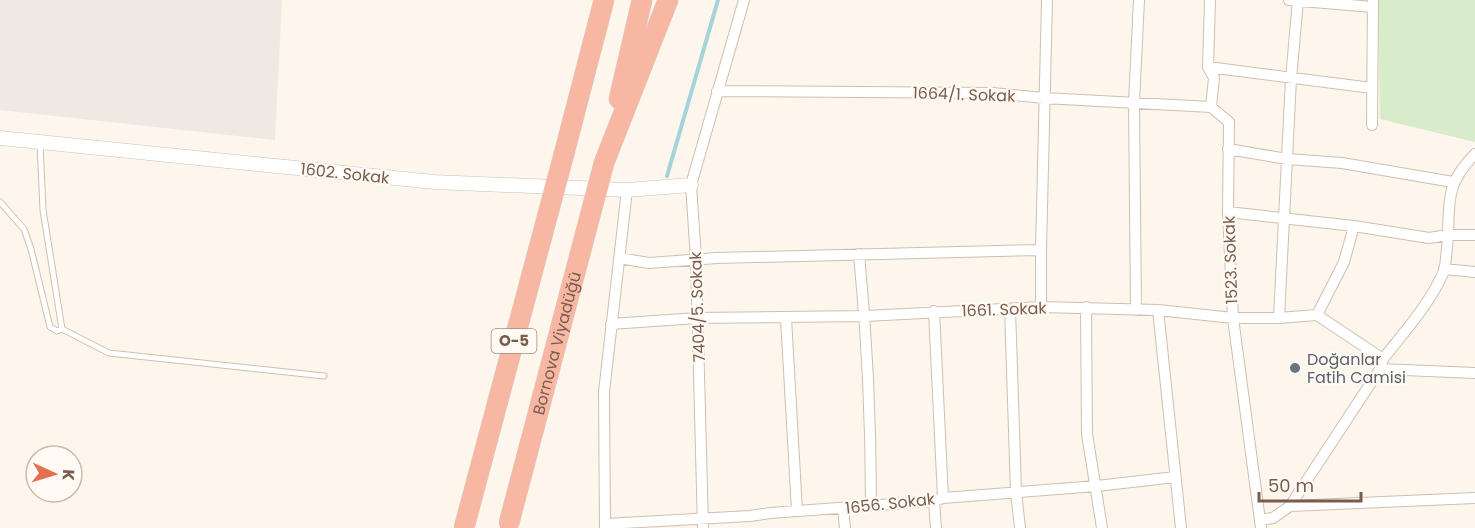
<svg xmlns="http://www.w3.org/2000/svg" width="1475" height="528" viewBox="0 0 1475 528" font-family="Poppins,sans-serif">
  <style>
    .industrial { fill: #efe9e4 }
    .green { fill: #d8ecc9 }
    .lines { fill: none; stroke-linecap: round; stroke-linejoin: round }
    .stream { stroke: #a5d3da; stroke-width: 4 }
    .service-casing { stroke: #d1beb0; stroke-width: 7 }
    .minor-casing { stroke: #d1beb0; stroke-width: 12 }
    .tertiary-casing { stroke: #d1beb0; stroke-width: 15 }
    .motorway-casing { stroke: #dad1cd; stroke-width: 21 }
    .service { stroke: #fff; stroke-width: 5 }
    .minor { stroke: #fff; stroke-width: 10 }
    .tertiary { stroke: #fff; stroke-width: 14 }
    .motorway { stroke: #f7b7a3; stroke-width: 20 }
    .motorway-bridge-casing { stroke: #dad1cd; stroke-width: 21; stroke-linecap: butt }
    .motorway-bridge { stroke: #f7b7a3; stroke-width: 20 }
    .worship-dot { fill: #6b7280; stroke: #fffaf3; stroke-width: 2 }
    .labels { text-anchor: middle; stroke-width: 4.5; stroke-linejoin: round; paint-order: stroke }
    .shield { fill: #fffaf3; stroke: #a28b7f; stroke-width: 1.5 }
    .shield-label { font-size: 15px; font-weight: bold; fill: #7a5c4d }
    .street-label { font-size: 16px; fill: #7a5c4d; stroke: #fffaf3 }
    .worship-label { font-size: 16px; fill: #5b616d; stroke: #fffaf3; text-anchor: start }
  </style>
  <rect width="100%" height="100%" fill="#fdf6ec"/>
  <path class="industrial" d="M 0,0 L 282,0 L 275,140 L 0,110 Z"/>
  <path class="green" d="M 1378,0 L 1475,0 L 1475,142 L 1380,119 Z"/>
  <g class="lines">
    <path class="stream" d="M 667,176 L 718,0"/>
    <defs>
      <path id="service" d="M 40,143 L 43,210 L 62,329
        M 0,202 L 24,229 L 31,249 L 50,327 L 57,331 L 62,329 L 109,353 L 324,376"/>
      <path id="minor" d="M 1210,0 L 1208,67 L 1214,78 L 1211,107
        M 1289,0 L 1373,7
        M 1208,67 L 1372,88
        M 717,91 L 993,93 L 1044,98 L 1211,107
        M 1211,107 L 1229,122 L 1228,212 L 1233,318 L 1261,528
        M 1372,125 L 1373,0
        M 1228,149 L 1287,159 L 1342,163 L 1453,182
        M 1228,212 L 1354,226 L 1429,238 L 1448,235 L 1475,235
        M 859,254 C 867,337 871,421 871,505
        M 619,258 L 649,263 L 717,258 L 1041,250
        M 1444,269 L 1475,272
        M 1041,307 L 1041,250 L 1047,0
        M 1086,307 L 1087,434 L 1102,528
        M 1010,309 L 1016,492 L 1020,528
        M 1136,310 L 1134,102 L 1139,0
        M 1158,310 L 1181,528
        M 934,311 L 943,498
        M 1317,315 L 1344,262 L 1354,226
        M 786,318 L 797,511
        M 1279,318 L 1291,79 L 1298,0
        M 611,324 L 697,318 L 865,316 L 1041,307 L 1158,310 L 1233,318 L 1279,318 L 1317,315 L 1383,359
        M 1380,369 L 1475,373
        M 934,501 L 936,528
        M 1290,506 L 1475,498
        M 843,508 L 845,528
        M 1260,520 L 1273,518 L 1290,506 L 1380,369 L 1383,359 C 1404,332 1430,304 1444,271 C 1446,264 1446,255 1447,248 C 1451,206 1442,187 1475,154
        M 605,524 L 750,516 L 770,513 L 934,501 L 943,498 L 1097,486 L 1175,477
        M 605,528 L 604,392 L 627,190
        M 703,528 L 696,259 L 691,185 L 744,0"/>
      <path id="tertiary" d="M 0,138 L 434,182 L 627,190 L 691,185"/>
      <path id="motorway" d="M 619,99 L 642,0
        M 564,154 L 604,0
        M 604,163 L 668,0"/>
    </defs>
    <use href="#service" class="service-casing"/>
    <use href="#minor" class="minor-casing"/>
    <use href="#tertiary" class="tertiary-casing"/>
    <use href="#motorway" class="motorway-casing"/>
    <use href="#service" class="service"/>
    <use href="#minor" class="minor"/>
    <use href="#tertiary" class="tertiary"/>
    <use href="#motorway" class="motorway"/>
    <defs>
      <g id="motorway-bridge">
        <path id="s1" d="M 509,523 L 604,163"/>
        <path d="M 464,528 L 564,154"/>
      </g>
    </defs>
    <use href="#motorway-bridge" class="motorway-bridge-casing"/>
    <use href="#motorway-bridge" class="motorway-bridge"/>
  </g>
  <circle class="worship-dot" cx="1295" cy="368" r="6"/>
  <g class="labels">
    <rect class="shield" x="491.5" y="329" width="45" height="24" rx="4.5"/>
    <g class="shield-label">
      <text x="514" y="346">O-5</text>
    </g>
    <g class="street-label">
      <text transform="translate(964 94) rotate(2)" y="6">1664/1. Sokak</text>
      <text transform="translate(345 173) rotate(6)" y="6">1602. Sokak</text>
      <text transform="translate(1230 260) rotate(-92)" y="6">1523. Sokak</text>
      <text transform="translate(697 307) rotate(-92)" y="6">7404/5. Sokak</text>
      <text transform="translate(1004 309) rotate(-2)" y="6">1661. Sokak</text>
      <text dy="6" stroke="none"><textPath href="#s1" startOffset="186">Bornova Viyadüğü</textPath></text>
      <text transform="translate(890 503) rotate(-6)" y="6">1656. Sokak</text>
    </g>
    <g class="worship-label">
      <text x="1307" y="365">Doğanlar<tspan x="1307" dy="18">Fatih Camisi</tspan></text>
    </g>
  </g>
  <g transform="translate(54 474) rotate(94)"><circle r="28" fill="#fffaf3" stroke="#cabbb1" stroke-width="1.5"/>
  <path d="M0-4.5L10 22L0 15L-10 22Z" fill="#e76f51"/>
  <text y="-9" font-size="16" font-weight="bold" text-anchor="middle" fill="#7a5c4d">K</text>
  </g>
  <path d="M1259 492v9h102v-9" fill="none" stroke="#7a5c4d" stroke-width="3"/>
  <text x="1268" y="492" font-size="18" fill="#7a5c4d" stroke="#fffaf3" stroke-width="4.5" paint-order="stroke">50 m</text>
</svg>
